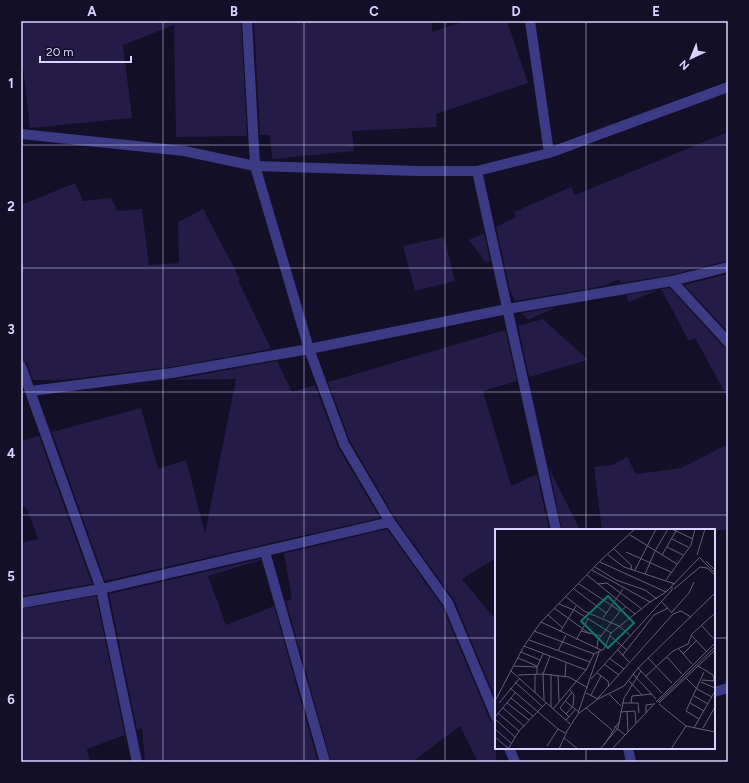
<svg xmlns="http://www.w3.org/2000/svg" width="749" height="783" viewBox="0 0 749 783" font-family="Figtree,sans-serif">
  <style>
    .building { fill: #241b47 }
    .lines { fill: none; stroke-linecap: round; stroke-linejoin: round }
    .minor { stroke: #3d3a85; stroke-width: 10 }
    .grid { fill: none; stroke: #d9d4ff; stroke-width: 1; stroke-opacity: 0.55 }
    .inset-road { fill: none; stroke: #625e7d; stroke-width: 1 }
    .view { fill: #0f766e; fill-opacity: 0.15; stroke: #0f766e; stroke-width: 2 }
    .inset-edge { fill: none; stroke: #d9d4ff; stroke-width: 2 }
    .neatline { fill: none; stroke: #d9d4ff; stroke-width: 1.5 }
    .grid-label { font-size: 13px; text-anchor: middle; font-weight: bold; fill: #d9d4ff }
  </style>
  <rect width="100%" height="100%" fill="#130f26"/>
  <path class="building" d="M 21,21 L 241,21 L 247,136 L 176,137 L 174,25 L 123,45 L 132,118 L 30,128 L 21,49 Z
    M 254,21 L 432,21 L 432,32 L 465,21 L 507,21 L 528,83 L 436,114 L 437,127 L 352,131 L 354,151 L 272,159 L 270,135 L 260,135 Z
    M 728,132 L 728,261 L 671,275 L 621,283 L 619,279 L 604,286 L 515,301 L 510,290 L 496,227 L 516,217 L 514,212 L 571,187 L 575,195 Z
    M 75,183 L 83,201 L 111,198 L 117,211 L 142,209 L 149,265 L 179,263 L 178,222 L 203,209 L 240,279 L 238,280 L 271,349 L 171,367 L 63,380 L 33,380 L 27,363 L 21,360 L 21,205 Z
    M 484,233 L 490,261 L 486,263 L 469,240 Z
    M 444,237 L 455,281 L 415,291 L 403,246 Z
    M 728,274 L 728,332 L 684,285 Z
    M 670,288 L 723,346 L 728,348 L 728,398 L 695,338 L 689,341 L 661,289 Z
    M 658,290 L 629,302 L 626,295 Z
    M 557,307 L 528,320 L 522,313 Z
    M 543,319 L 588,360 L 529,377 L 518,326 Z
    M 505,330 L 517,381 L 483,391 L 511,486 L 537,474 L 549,530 L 496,530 L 496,558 L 462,579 L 496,620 L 496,700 L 454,600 L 395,518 L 350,441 L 328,382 Z
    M 277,361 L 292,392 L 315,385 L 338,447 L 380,518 L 105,581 L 52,432 L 141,408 L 158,469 L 186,460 L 205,533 L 236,379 L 171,380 Z
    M 39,436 L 92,584 L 21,596 L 21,543 L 38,539 L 27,509 L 21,504 L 21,441 Z
    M 728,444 L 728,530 L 602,530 L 594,467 L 612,465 L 627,457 L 636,474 L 681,468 Z
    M 549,468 L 580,530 L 562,530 Z
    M 387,529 L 442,606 L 490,720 L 496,723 L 496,762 L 478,762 L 460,726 L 412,762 L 331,762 L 286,601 L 292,599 L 284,553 L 273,556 Z
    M 260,559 L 261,560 L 208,576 L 226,625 L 274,606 L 318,762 L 145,762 L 142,728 L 137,730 L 109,594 Z
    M 96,596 L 125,735 L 87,749 L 90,762 L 21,762 L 21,609 Z"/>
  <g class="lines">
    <path class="minor" d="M 247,21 L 255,166 L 309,349 L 344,444 L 390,522 L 448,603 L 496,717
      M 530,21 L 549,153
      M 21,134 L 184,151 L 255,166 L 418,171 L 477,171 L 549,153 L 728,87
      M 477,171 L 556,530
      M 672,281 L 728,342
      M 21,366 L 101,589 L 137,762
      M 31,391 L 172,373 L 309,349 L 507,309 L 672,281 L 728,267
      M 265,552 L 325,762
      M 21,603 L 101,589 L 390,522
      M 714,692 L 728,688
      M 509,748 L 515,762
      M 628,748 L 631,762"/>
  </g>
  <path class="grid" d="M 163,21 L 163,762M 304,21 L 304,762M 445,21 L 445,762M 586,21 L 586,530M 21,145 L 728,145M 21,268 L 728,268M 21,392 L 728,392M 21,515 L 728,515M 21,638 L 496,638M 714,638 L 728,638M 586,748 L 586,762"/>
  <g transform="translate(495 529)">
    <rect width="220" height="220" fill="#130f26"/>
    <path class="inset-road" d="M 177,0 L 198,10M 135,6 L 182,35M 177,10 L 193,18M 172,18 L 188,26M 119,20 L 136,36 L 137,41M 131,23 L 176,43M 113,26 L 129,38 L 180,55M 167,26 L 182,0M 202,26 L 210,0M 204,28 L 220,44M 211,32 L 220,41M 105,33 L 171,63M 100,38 L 121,51 L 150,61 L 162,70M 97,41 L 155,73M 140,41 L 161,0M 150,45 L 160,22 L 173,0M 92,46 L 140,85M 171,51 L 196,16 L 200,0M 84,55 L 125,82 L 131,78M 103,55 L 112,54 L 147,80M 79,60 L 111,84M 179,60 L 205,38 L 212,39 L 220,46M 70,67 L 89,82 L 124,97 L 136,107M 167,73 L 177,84M 64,75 L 79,81 L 116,104M 59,79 L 95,105M 177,83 L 194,64 L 199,53M 53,86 L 68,99M 108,89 L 128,60M 46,93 L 106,121M 206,96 L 220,111M 39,102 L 99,125M 86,102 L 106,107M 65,103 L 81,77M 115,107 L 132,121M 197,107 L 211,122M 34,111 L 95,133M 81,111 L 93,90M 29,117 L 91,141M 102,119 L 103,111 L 125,82M 184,120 L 197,135M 123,121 L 134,133M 63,122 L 71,106M 26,123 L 45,131M 188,125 L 201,112M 127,127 L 159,86 L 173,79M 172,128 L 187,145M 23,129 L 42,137M 114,129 L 129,140M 153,129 L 177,154M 109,135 L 124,146M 18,137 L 42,138M 203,137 L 218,146 L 219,152M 143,139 L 167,164M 16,142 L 75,195M 102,144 L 113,152 L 114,158M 40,145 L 40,163M 42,145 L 42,138 L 48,125M 56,145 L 56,178M 138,145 L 161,170M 23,146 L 48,145 L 74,148 L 93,159M 63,147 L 64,172M 151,147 L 178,122 L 193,115 L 197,105 L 220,84M 70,148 L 71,134M 191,149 L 202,160 L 217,168M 96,150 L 177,61 L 177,58M 207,151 L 220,152M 134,152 L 147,166M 20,153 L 48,178M 206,153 L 220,159M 15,159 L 63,200 L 70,204M 91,164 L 103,170M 114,165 L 126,177M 96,166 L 106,147M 199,167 L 213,175M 16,169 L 38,187M 103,169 L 178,85 L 186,82 L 196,88M 49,171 L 48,145 L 55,127M 0,172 L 29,117 L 46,93 L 107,30 L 140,0M 70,172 L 84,183M 161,173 L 220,114M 163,173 L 220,118M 4,174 L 25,149M 12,174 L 34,191M 127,174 L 143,174 L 144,184M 136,174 L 137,167 L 157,165M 164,174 L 220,121M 195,174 L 209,182M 164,175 L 191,197 L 220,203M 8,179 L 29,197M 91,179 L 117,201M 58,180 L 91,141 L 99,125 L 109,120 L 116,104 L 155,73 L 171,63 L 204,29M 132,182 L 133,203M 125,183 L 140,182 L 141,194M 3,184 L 24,202M 83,184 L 104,123M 151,184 L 151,176 L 158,175M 71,185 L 78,177 L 79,166 L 75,161M 0,188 L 21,163M 74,188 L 65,179 L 77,163M 0,190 L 20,208M 204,190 L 191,182 L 209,143M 71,191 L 81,180M 119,197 L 130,206M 199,199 L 220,162M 208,199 L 220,178M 0,200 L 16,214M 0,208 L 13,219M 69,209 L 83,220M 109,216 L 124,193M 52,217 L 63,200M 13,220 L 24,202 L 51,174M 64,220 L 72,202 L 83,185 L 103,170 L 129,157 L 143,139 L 220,64M 105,220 L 123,199 L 129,169 L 146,142M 117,220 L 160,174M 176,220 L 191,197"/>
    <path class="view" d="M 113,67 L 139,94 L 113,119 L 86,92 Z"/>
    <rect width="220" height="220" class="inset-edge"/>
  </g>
  <rect width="749" height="783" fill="none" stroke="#130f26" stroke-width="44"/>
  <g transform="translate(691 58) rotate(224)" stroke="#130f26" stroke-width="3" paint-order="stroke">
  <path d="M0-3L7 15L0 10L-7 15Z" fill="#d9d4ff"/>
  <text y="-6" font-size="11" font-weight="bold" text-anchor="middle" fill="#d9d4ff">N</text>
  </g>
  <path d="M40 56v6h91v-6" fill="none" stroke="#d9d4ff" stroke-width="2"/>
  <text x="46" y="56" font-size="12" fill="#d9d4ff" stroke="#130f26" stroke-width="3" paint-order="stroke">20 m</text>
  <rect x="22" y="22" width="705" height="739" class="neatline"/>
  <g class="grid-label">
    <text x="92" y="16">A</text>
    <text x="234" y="16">B</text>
    <text x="374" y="16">C</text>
    <text x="516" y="16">D</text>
    <text x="656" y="16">E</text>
    <text x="11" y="88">1</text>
    <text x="11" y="211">2</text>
    <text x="11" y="334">3</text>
    <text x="11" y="458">4</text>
    <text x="11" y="581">5</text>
    <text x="11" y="704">6</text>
  </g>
</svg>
